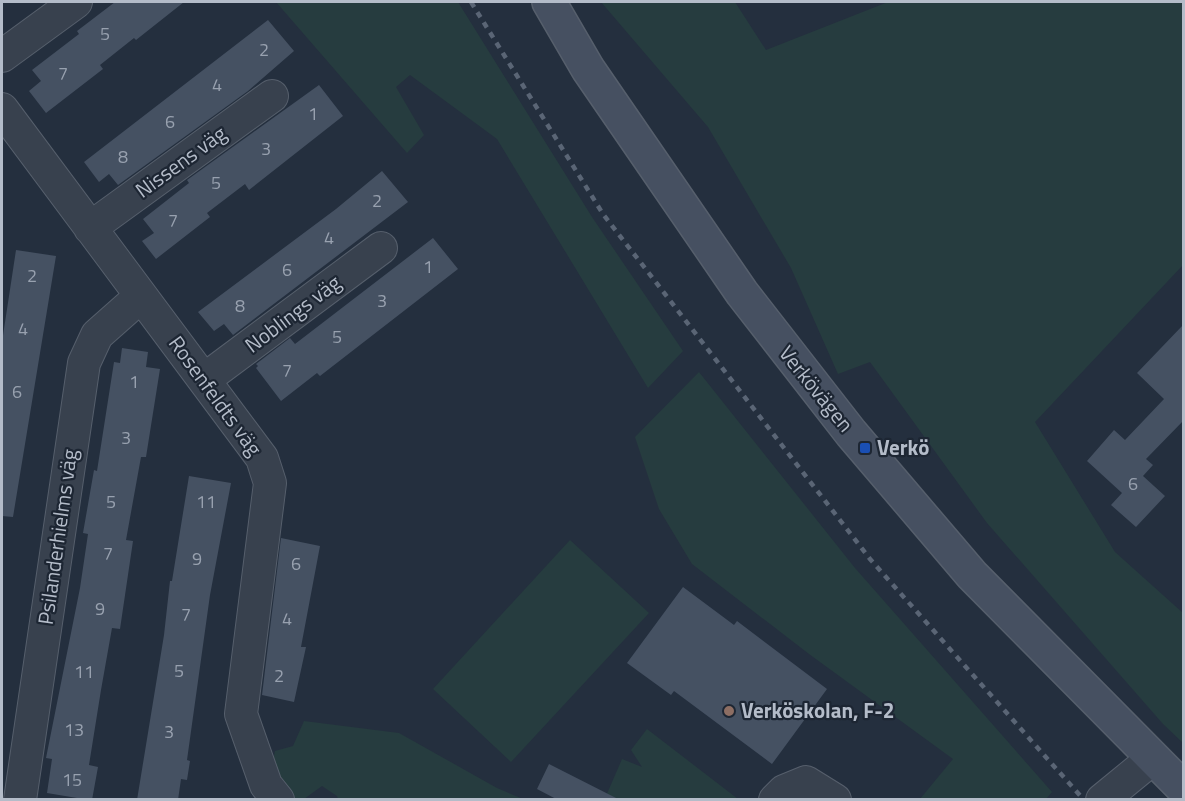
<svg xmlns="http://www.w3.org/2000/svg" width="1185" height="801" viewBox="0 0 1185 801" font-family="'Titillium Web',sans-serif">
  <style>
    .green { fill: #263c3f }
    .building { fill: #455162 }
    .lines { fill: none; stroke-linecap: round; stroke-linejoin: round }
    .minor-casing { stroke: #565f6c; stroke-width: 34 }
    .secondary-casing { stroke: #565f6c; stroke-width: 36 }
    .minor { stroke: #38414e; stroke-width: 32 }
    .secondary { stroke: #465061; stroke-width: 33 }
    .rail { stroke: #5a6575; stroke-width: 4.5; stroke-dasharray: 6 6; stroke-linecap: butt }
    .transit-dot { fill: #1a4fb4; stroke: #1d2633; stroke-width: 2 }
    .education-dot { fill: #8d6e63; stroke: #1d2633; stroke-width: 2 }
    .labels { text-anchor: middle; stroke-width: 4.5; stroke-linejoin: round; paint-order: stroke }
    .number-label { font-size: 18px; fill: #98a1af }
    .street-label { font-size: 21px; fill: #b4bcc9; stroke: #1d2633 }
    .poi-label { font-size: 21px; font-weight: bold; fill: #b4bcc9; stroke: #1d2633; text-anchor: start }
  </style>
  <rect width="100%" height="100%" fill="#242f3e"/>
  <path class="green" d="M 276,2 L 458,2 L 592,217 L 683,351 L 648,388 L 497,139 L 410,75 L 396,87 L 424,135 L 407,153 Z
    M 601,2 L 735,2 L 766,50 L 888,2 L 1183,2 L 1183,265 L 1035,422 L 1115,552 L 1183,613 L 1183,743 L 1163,724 L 987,523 L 870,362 L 838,374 L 791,268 L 708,127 Z
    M 699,372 L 855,568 L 1052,792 L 1046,799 L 920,799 L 953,759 L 809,654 L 692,564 L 659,509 L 635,437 Z
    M 570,540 L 649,613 L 511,762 L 433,689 Z
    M 304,721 L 399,733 L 497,788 L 523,799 L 338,799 L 337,796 L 322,786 L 304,799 L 293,799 L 271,770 L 275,751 L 293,746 Z
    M 647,729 L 738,799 L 613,800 L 606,796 L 622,759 L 642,767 L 631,750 Z"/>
  <path class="building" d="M 115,2 L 184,2 L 136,40 L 134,38 L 100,65 L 103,69 L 46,113 L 29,91 L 41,81 L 32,70 L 79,34 L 77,31 Z
    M 268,20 L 294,51 L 248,91 L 118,185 L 109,174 L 99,182 L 84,162 Z
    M 319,85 L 343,116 L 249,190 L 245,184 L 207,213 L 210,217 L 156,259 L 142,241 L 154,233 L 143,219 L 189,183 L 187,180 Z
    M 382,171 L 408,202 L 233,335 L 224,324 L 214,331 L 198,312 L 336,209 Z
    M 433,238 L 458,269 L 320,376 L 317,373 L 281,401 L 256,368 L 258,366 L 256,364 L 290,338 L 295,344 Z
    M 16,250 L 56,256 L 13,517 L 2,516 L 2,342 Z
    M 1184,324 L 1184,420 L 1146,459 L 1153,465 L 1143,476 L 1165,496 L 1136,527 L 1111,505 L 1122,493 L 1087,461 L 1114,430 L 1125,440 L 1164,399 L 1137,373 Z
    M 122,348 L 148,352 L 146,367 L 160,369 L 146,457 L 141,457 L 126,540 L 133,541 L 120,629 L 112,628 L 101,690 L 89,765 L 98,767 L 92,800 L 89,800 L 47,793 L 52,759 L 46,758 L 80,588 L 88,534 L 83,533 L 94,470 L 97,471 L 114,362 L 120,363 Z
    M 189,476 L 231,483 L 210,595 L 187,760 L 190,761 L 187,780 L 181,779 L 178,800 L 137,800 L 164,635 L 170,581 L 172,581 Z
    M 281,538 L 320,546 L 301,647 L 306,647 L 294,702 L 262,695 Z
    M 683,587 L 734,625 L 737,621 L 827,689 L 772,764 L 674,691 L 671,695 L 627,663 Z
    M 549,764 L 620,800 L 558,800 L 537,789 Z"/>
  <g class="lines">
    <defs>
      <path id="minor" d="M 2,56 L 76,2
        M 2,109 L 262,458 L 270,483 L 241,714 L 266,785 L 278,800
        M 90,228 L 272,96
        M 205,379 L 381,248
        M 20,800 L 84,363 L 97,335 L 141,296
        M 775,800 L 784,791 L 806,782 L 835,800
        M 1102,800 L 1152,759"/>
      <path id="secondary" d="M 549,2 L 588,69 L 742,293 L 851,433 L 972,575 L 1184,789"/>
    </defs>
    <use href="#minor" class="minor-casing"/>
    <use href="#secondary" class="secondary-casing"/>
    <use href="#minor" class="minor"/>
    <use href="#secondary" class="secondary"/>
    <path class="rail" d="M 471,2 L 603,214 L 870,559 L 1084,800"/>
  </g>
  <rect class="transit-dot" x="859" y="442" width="12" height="12" rx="3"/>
  <circle class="education-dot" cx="729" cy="711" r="6"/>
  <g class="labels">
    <g class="number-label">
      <text x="105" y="40">5</text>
      <text x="264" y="56">2</text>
      <text x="63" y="80">7</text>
      <text x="217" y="91">4</text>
      <text x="313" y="120">1</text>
      <text x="170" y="128">6</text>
      <text x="266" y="155">3</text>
      <text x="123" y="163">8</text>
      <text x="216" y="189">5</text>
      <text x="377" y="207">2</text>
      <text x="173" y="227">7</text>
      <text x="329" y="244">4</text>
      <text x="428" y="273">1</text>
      <text x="287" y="276">6</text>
      <text x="32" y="282">2</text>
      <text x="382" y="307">3</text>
      <text x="240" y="312">8</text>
      <text x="23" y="335">4</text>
      <text x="337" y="343">5</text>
      <text x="287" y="377">7</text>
      <text x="134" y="388">1</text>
      <text x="17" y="398">6</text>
      <text x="126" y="444">3</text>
      <text x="1133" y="490">6</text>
      <text x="111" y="508">5</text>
      <text x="206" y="508">11</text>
      <text x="108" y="560">7</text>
      <text x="197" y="565">9</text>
      <text x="296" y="570">6</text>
      <text x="100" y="615">9</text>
      <text x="186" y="621">7</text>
      <text x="287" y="625">4</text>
      <text x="179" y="677">5</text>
      <text x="84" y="678">11</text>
      <text x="279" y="682">2</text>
      <text x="74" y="736">13</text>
      <text x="169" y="738">3</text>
      <text x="72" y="786">15</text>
    </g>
    <g class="street-label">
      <text transform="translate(181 162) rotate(-36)" y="7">Nissens väg</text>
      <text transform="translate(293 314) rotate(-37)" y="7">Noblings väg</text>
      <text transform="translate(816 389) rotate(51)" y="7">Verkövägen</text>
      <text transform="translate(215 396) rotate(54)" y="7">Rosenfeldts väg</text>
      <text transform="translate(58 537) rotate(-82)" y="7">Psilanderhielms väg</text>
    </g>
    <g class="poi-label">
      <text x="877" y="455">Verkö</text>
      <text x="741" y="718">Verköskolan, F-2</text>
    </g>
  </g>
  <rect width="1185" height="801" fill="none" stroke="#b4bcc9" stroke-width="6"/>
</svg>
